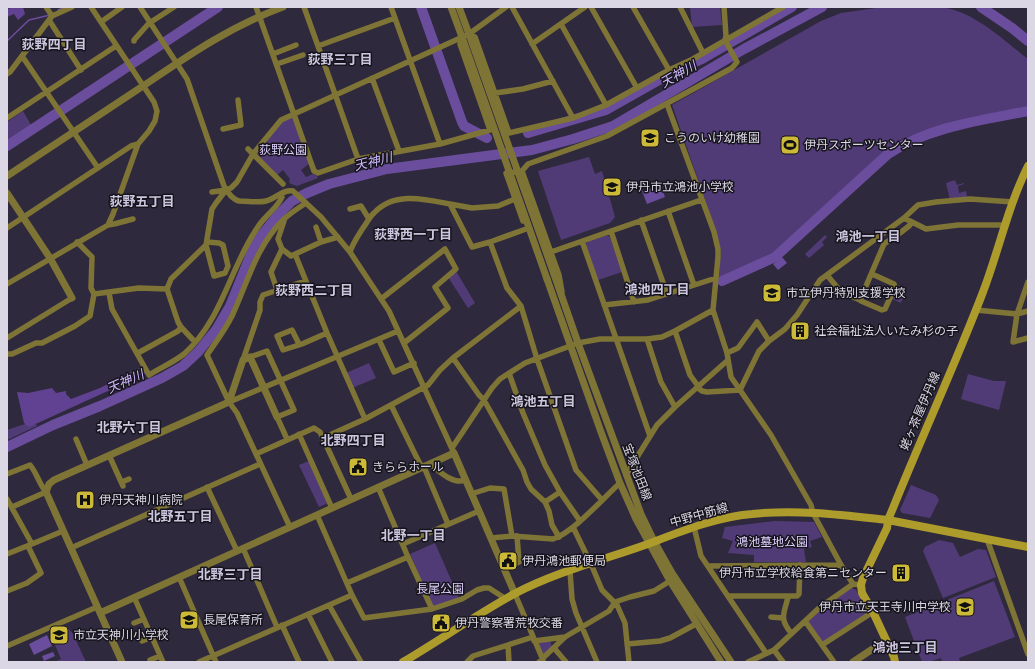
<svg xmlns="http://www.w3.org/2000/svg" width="1035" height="669" viewBox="0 0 1035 669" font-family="Cabin,'Noto Sans JP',sans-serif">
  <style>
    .green { fill: #513b77 }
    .forest { fill: #614292 }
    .water { fill: #6b4d9d }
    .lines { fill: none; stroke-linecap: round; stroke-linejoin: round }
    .stream { stroke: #6b4d9d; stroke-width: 1.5 }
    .river { stroke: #6b4d9d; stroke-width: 10 }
    .minor { stroke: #7e7435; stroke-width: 5.5 }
    .tertiary { stroke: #7e7435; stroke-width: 7 }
    .secondary { stroke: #ad9b2c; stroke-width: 8 }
    .tertiary-bridge { stroke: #7e7435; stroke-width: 7 }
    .labels { text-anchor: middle; stroke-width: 3; stroke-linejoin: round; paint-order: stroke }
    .poi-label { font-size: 12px; fill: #dbd7e4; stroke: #16141c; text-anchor: start }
    .park-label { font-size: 12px; fill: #dfd1fe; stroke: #16141c }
    .street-label { font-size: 12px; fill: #dbd7e4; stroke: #16141c }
    .neighbourhood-label { font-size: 13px; font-weight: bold; fill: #cdc6df; stroke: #16141c }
    .water-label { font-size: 13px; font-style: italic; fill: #ceb8fb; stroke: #16141c }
  </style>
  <rect width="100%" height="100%" fill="#2f293d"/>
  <path class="green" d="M 690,7 L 720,7 L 722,25 L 692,27 Z
    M 883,7 C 902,7 921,5 939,7 C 973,10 1002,39 1028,59 L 1028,106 L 975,117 L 923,131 L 900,140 L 886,150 L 772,253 L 719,278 L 721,250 L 716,231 L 672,105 L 821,21 L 841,13 Z
    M 23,111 L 31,125 L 7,141 L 7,122 Z
    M 290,117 L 293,118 L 309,164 L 301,170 L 306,177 L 313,174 L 317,176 L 318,178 L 297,186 L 291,184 L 289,182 L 290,179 L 283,170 L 276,176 L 256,153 L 282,121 Z
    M 589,157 L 595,174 L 602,171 L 615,217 L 610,223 L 561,240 L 538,171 Z
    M 955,180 L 957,185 L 964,183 L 964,184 L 958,186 L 959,193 L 966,191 L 967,197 L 950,200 L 946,183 Z
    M 607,235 L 610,237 L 622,272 L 598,280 L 586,245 L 587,242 Z
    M 825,235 L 827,237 L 822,242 L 824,245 L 809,258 L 805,254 Z
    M 456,271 L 475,303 L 468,308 L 448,277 Z
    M 897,289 L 905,293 L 901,303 L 892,299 Z
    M 369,363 L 376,378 L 352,388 L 346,373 Z
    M 968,374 L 994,381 L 1006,381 L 999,410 L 961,399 Z
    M 34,421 L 37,426 L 7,440 L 7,430 Z
    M 309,461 L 328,503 L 319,507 L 299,465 Z
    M 911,485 L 936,495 L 939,500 L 930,518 L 902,513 L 900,510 Z
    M 775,521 L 814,522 L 822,537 L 810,541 L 812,547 L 804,549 L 806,562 L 754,562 L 754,555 L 728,553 L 733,541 L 722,538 L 725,527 Z
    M 939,540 L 953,543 L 960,557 L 978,549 L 986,550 L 996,577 L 943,598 L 923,551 L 925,547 Z
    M 435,543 L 459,598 L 433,607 L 410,554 Z
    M 994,581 L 1015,637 L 959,658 L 960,662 L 942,662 L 941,658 L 929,662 L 922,662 L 905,617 Z
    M 852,588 L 856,590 L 869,612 L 823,642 L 808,622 L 818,611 Z
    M 67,627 L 73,634 L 86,662 L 54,662 L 61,659 L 50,633 Z
    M 550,640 L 552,647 L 544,654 L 542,654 L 537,641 Z"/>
  <path class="forest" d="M 14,7 L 23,7 L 25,14 L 18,20 L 14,14 L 7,17 L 7,9 Z
    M 143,366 L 146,371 L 145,374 L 29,427 L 24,423 L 17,392 L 28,393 L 52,388 L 56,393 L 66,391 L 66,394 L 71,399 L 100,388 Z"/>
  <path class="water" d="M 660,184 L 665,197 L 647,204 L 642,191 Z
    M 782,257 L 787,263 L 778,270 L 773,264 Z
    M 47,635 L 52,646 L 34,655 L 29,644 Z
    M 53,652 L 55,656 L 44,661 L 42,656 Z"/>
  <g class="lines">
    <path class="stream" d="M 58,10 L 65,7
      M 7,41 L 29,20 L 50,15"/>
    <path class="river" d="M 421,7 L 462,122 L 464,126 L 487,138
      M 981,7 L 1012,28 L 1028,41
      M 528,133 L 606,110 L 675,71 L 702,59 L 792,7
      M 7,146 L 218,7
      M 722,281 L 775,257 L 888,154 C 928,127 982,120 1028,111
      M 7,447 L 53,425 L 100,406 L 162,378 L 183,366 L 198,352 L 216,330 L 230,306 L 253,249 L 261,236 L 279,214 L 292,201 L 307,193 L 329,184 L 387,169 L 532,150 L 573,139 L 613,126 L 744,49 L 822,7"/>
    <path class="minor" d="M 46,7 L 52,16
      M 140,7 L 187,79 L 224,186 C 228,193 232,199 239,201 C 248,201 258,203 266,201 C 275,199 283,189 293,191 L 321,217 L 350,252 L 389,311 L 454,453
      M 256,7 L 314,171 L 318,173 L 358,159 L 440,144 L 490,130 L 460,44 L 462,37
      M 304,7 L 318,46 L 395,18
      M 391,7 L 440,144
      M 512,7 L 573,118
      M 591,7 L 637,88
      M 633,7 L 669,70
      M 680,7 L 703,53
      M 49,20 L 81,70
      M 101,22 L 122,7
      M 151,22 L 174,7
      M 561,24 L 606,105
      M 469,34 L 475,37 L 509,133 L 573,118 L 606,105 L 669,70 L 693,59 L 783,7
      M 134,41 L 134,40 L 150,22
      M 532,44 L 585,7
      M 318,46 L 358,159
      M 273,54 L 296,45
      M 22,56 L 98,168
      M 277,64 L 303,55
      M 7,74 L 10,72 L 52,16 L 72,7
      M 372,78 L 399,151
      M 495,93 L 523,89 L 553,81
      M 667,104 L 714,232 L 718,249 L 718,257 L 713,310 L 675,331
      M 7,118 L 116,46
      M 223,129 L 241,125 L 238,100
      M 248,149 L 283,184
      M 522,171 L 559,275 L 562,292
      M 212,192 L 226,190 L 231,188 L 237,182 L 253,154 L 281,120 L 469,34 L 506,7
      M 450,204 L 472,208 L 498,206 L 515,199
      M 350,209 L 361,206 L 369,219
      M 668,211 L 694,285
      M 904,218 L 918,205 L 936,202 L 970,199 L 1013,202
      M 641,220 L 667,294
      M 284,221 L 278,239 L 282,249 L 291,256 L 321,242 L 338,237
      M 523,221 L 506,173 L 522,171 L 528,164 L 607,136 L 732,68 L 737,62 L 725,40 L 726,36 L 724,7
      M 108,225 L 114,224 L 133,219
      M 316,227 L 321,242
      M 7,228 L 131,146 L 138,144
      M 611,231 L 701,200
      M 582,241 L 650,436
      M 77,242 L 92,257 L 91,288 L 94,294 L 139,288 L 167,289
      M 490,242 L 526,229
      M 206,245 L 214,276 L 225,273 L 228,266 L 223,245 L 219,243 L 207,242
      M 350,252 C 353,243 358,236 363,228 C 367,223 369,217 374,213 C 394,191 425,199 450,204 L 472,247 L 490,242 L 507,288 L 521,306 L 537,359 L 576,470 L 602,500
      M 551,252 L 611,231 L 634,302
      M 295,254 L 327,333 L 365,419 L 323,438
      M 827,275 L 841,292 L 860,300 L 884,244 L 900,233 L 909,226 L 912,222
      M 1028,282 L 1017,314 L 1013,342 L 1028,338
      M 7,284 L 108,225 L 113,214 L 138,144 L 149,131 L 155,121 L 157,111 L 154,102 L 91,7
      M 277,290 L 271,272 L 282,249
      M 109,293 L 112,309 L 149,375 C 160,368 174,362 184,354 C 219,323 228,277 251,238 C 255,231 259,224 265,218 C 271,211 278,206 282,197 L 281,195
      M 381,299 L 445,249 L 456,269 L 435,287 L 448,308 L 404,343
      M 860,300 L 861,301 L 882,310 L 885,309 L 895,287 L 894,284 L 872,274
      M 604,305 L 648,300 L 716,278
      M 521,306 L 453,358 L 479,395 L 484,400 L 523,470 L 527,482 L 531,489 L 545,502 L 549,511 L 552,525 L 559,537
      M 713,310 L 727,353 L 731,377 L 771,435 L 811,505 L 813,513 L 841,565 L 853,584 L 861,585
      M 976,310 L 1017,314 L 1028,311
      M 7,338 L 72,298
      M 379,340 L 394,372 L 414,363
      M 195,342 L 181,327 L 178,322 L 167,289 L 171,279 L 206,245 L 212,209 L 216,203 L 226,190
      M 299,344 L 292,330 L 277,336 L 283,350 L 302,344 L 327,333
      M 138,353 L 178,331 L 181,327
      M 727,353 L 738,348 L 757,322 L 769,341
      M 9,354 L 12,354 L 36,343 L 42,343 L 75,326 L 90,316 L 94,294
      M 250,357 L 267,351 L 294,410 L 277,417 L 287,439
      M 243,360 L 260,310 L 260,302 L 263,295 L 305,281
      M 509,373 L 523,413 L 545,465 L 560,492 L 580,521
      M 697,387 L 702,391 L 707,392 L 740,390 L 759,351 L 769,341 L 785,329 L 797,315 L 820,280 L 904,218 L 926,229 L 958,225 L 1006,225
      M 229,402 L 398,331
      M 391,405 L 413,450 L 420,464 L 424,467 L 448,524
      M 675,407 L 661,382 L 647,339 L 662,337 L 675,331 L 690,375 L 698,386
      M 365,419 L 428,385 L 440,370 L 453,358
      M 299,434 L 332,508
      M 76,439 L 87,465
      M 452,448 L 492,388 L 500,379 L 525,363 L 578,343 L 600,339 L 647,339
      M 256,454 L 314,428 L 320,432 L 323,438 L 351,499
      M 109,455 L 123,486
      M 430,464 C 439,471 453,485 465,480
      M 7,474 L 30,465 C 37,473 39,484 46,492 L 12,507
      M 626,475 L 657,425 L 675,407 L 728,360
      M 122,482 L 129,479
      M 207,487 L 237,551
      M 471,494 L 490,488 L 504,489 L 512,536
      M 7,499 L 32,544 L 7,554
      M 545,502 L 560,492
      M 317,515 L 352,595 L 364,618 L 432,609 L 462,599 L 477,590 L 484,588 L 489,588 L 506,599
      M 290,527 L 237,413 L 229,402 L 207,355 C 216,342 225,330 232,316 C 247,284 256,247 282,221 C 289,214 298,208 306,203
      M 573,527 L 591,564 L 602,590 L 617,605 L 625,623 L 629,662
      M 694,527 L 701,556 L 766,653
      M 491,538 L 512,536 L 553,539 C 574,532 603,498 620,483
      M 987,539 L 1028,654
      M 32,544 L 63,531
      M 403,544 L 479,511
      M 71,548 L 260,464
      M 243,548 L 277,627
      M 408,557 L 432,609
      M 708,566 L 841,565
      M 504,569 L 519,562 L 517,536
      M 570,571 L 572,599 L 576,613 L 597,662
      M 179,577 L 216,662
      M 347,583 L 408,557 L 378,487
      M 7,591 L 27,583 L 41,573 L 28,546
      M 515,594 L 543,660 L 539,662
      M 729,596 L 797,596 L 799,594 L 800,565
      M 134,597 L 163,662
      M 788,597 C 784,614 779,618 791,633
      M 329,605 L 361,662
      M 308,614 L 332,662
      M 771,617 L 783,618
      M 805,621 L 834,662
      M 134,623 L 144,619
      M 282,625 L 299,662
      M 142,641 L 152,637
      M 534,641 L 565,637
      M 627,644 L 660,641 L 670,638 L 696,624
      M 508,645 L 509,662
      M 822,645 L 873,612
      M 7,646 L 97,607
      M 554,648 L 566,662
      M 774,650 L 783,662
      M 543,658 L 565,637 L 609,611 L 615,602 L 630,597 L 654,591 L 670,581
      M 150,660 L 160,656
      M 199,662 L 352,595
      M 467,662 L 473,656 L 533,637
      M 748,662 L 774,650 L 819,608 L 853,584"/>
    <path class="tertiary" d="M 451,7 L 462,37
      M 459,7 L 469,34
      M 7,176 C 52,146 98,116 143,86 C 189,55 231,26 283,7
      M 7,193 L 50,258 L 72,298
      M 554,274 L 578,343 L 641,514 L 654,541 L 672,573 L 731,662
      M 547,279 L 601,432 L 620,483 L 636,519 L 670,581 L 721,662
      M 100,613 L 454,453 L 515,594
      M 122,662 L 46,492 L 49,484 L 54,480 L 229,402 L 243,360 L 250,357 L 277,417
      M 853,662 L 886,640"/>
    <path class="secondary" d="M 403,662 C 440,640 476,615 514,594 C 556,572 603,560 648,544 C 682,531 716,517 752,514 C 798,509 843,515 888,520 L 1028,547
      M 895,662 L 894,657 L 873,612 L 862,593 L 861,585 L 863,578 L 887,528 L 888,520 L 893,508 C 922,436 955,365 983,292 C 999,250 1008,206 1028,166"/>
    <path class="tertiary-bridge" d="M 469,34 L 554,274
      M 462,37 L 547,279"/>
  </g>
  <defs>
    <symbol id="school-square" viewBox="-11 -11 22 22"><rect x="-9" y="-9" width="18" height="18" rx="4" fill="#cdb938" stroke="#16141c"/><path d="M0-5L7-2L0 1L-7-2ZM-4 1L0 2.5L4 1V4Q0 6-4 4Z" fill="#111"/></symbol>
    <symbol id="stadium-square" viewBox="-11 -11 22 22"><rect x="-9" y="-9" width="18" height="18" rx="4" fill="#cdb938" stroke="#16141c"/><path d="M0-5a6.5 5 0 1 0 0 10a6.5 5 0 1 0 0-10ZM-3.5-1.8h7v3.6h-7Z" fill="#111"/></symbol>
    <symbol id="building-square" viewBox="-11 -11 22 22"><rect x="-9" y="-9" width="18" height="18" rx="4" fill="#cdb938" stroke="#16141c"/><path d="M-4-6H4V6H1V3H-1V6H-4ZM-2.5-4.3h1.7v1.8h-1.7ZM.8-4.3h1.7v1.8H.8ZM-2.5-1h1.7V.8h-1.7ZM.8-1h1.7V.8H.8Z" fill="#111"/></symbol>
    <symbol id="civic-square" viewBox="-11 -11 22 22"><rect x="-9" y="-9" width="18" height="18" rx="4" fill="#cdb938" stroke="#16141c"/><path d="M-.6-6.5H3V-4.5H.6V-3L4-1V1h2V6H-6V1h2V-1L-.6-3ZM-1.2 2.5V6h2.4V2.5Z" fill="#111"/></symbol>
    <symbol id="hospital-square" viewBox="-11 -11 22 22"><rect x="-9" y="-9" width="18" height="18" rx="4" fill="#cdb938" stroke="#16141c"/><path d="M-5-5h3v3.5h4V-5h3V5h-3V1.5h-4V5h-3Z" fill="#111"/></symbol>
  </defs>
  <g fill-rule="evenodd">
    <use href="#school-square" x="639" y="127" width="22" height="22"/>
    <use href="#stadium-square" x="779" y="134" width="22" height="22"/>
    <use href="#school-square" x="601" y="176" width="22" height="22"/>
    <use href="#school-square" x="761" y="282" width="22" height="22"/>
    <use href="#building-square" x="789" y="320" width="22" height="22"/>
    <use href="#civic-square" x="347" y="456" width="22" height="22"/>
    <use href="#hospital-square" x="74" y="489" width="22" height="22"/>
    <use href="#civic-square" x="497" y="550" width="22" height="22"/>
    <use href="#building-square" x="890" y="562" width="22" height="22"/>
    <use href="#school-square" x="954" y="596" width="22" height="22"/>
    <use href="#school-square" x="178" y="609" width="22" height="22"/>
    <use href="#civic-square" x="430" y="612" width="22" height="22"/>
    <use href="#school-square" x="48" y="624" width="22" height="22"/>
  </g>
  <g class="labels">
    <g class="poi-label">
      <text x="664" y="142">こうのいけ幼稚園</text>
      <text x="804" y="149">伊丹スポーツセンター</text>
      <text x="626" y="191">伊丹市立鴻池小学校</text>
      <text x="786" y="297">市立伊丹特別支援学校</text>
      <text x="814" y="335">社会福祉法人いたみ杉の子</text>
      <text x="372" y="471">きららホール</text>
      <text x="99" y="504">伊丹天神川病院</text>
      <text x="522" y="565">伊丹鴻池郵便局</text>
      <text x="887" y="577" text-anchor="end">伊丹市立学校給食第ニセンター</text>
      <text x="951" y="611" text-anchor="end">伊丹市立天王寺川中学校</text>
      <text x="203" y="624">長尾保育所</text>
      <text x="455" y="627">伊丹警察署荒牧交番</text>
      <text x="73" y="639">市立天神川小学校</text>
    </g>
    <g class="park-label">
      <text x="283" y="154">荻野公園</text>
      <text x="772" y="546">鴻池墓地公園</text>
      <text x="440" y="593">長尾公園</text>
    </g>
    <g class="street-label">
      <text transform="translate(920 411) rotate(-67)" y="4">姥ヶ茶屋伊丹線</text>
      <text transform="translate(637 472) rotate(69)" y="4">宝塚池田線</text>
      <text transform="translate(699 515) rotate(-16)" y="4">中野中筋線</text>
    </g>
    <g class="neighbourhood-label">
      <text x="54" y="49">荻野四丁目</text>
      <text x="340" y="64">荻野三丁目</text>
      <text x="142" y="206">荻野五丁目</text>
      <text x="413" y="239">荻野西一丁目</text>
      <text x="868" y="241">鴻池一丁目</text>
      <text x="657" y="294">鴻池四丁目</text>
      <text x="314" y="295">荻野西二丁目</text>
      <text x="543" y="406">鴻池五丁目</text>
      <text x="129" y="432">北野六丁目</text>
      <text x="353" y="445">北野四丁目</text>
      <text x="180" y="521">北野五丁目</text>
      <text x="413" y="540">北野一丁目</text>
      <text x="230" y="579">北野三丁目</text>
      <text x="905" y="652">鴻池三丁目</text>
    </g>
    <g class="water-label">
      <text transform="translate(678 74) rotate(-30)" y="5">天神川</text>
      <text transform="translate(373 161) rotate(-14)" y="5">天神川</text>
      <text transform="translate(125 381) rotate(-24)" y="5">天神川</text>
    </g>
  </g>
  <rect width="1035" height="669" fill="none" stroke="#dbd7e4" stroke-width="16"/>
</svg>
